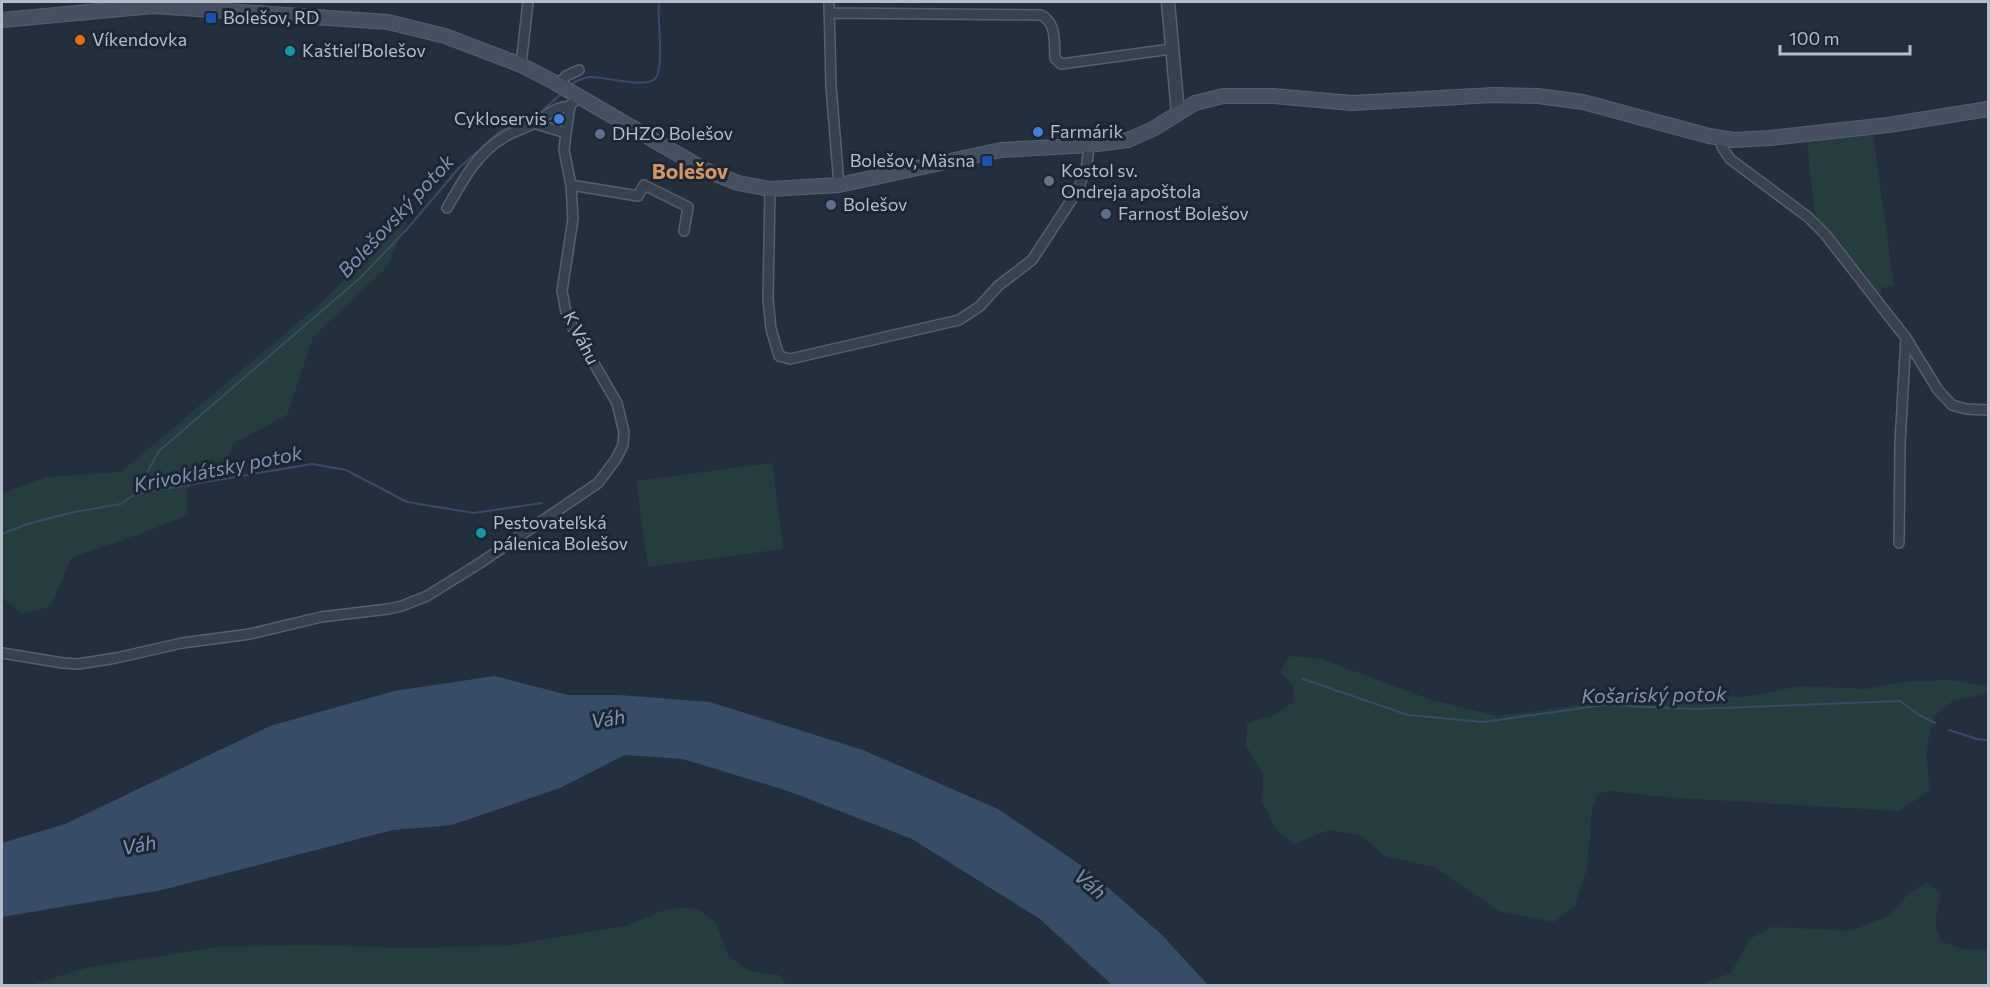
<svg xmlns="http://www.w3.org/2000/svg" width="1990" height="987" viewBox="0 0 1990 987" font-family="Commissioner,sans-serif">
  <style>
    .green { fill: #263c3f }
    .water { fill: #394c67 }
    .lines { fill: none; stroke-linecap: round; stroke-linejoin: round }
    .stream { stroke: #394c67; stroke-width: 2 }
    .minor-casing { stroke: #565f6c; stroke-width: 12 }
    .tertiary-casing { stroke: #565f6c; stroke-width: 15 }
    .secondary-casing { stroke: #565f6c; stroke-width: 16 }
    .minor { stroke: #38414e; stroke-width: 9 }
    .tertiary { stroke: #38414e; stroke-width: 12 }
    .secondary { stroke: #465061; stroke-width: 14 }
    .transit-dot { fill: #1a4fb4; stroke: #1d2633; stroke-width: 2 }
    .food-dot { fill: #e8710a; stroke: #1d2633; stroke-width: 2 }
    .culture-dot { fill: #0f9aa8; stroke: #1d2633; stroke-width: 2 }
    .shop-dot { fill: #3f7fe0; stroke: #1d2633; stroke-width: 2 }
    .service-dot { fill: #5c6f8a; stroke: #1d2633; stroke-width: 2 }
    .worship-dot { fill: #6b7280; stroke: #1d2633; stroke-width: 2 }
    .labels { text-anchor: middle; stroke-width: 6; stroke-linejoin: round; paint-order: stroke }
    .poi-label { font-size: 18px; fill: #b4bcc9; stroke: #1d2633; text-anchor: start }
    .street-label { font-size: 18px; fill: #b4bcc9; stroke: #1d2633 }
    .water-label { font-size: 20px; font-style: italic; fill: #7c92b1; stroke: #1d2633 }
    .quarter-label { font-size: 21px; font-weight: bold; fill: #d59563; stroke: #1d2633 }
  </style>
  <rect width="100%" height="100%" fill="#242f3e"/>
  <path class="green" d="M 1873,135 L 1894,286 L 1881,288 L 1881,296 L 1818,219 L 1814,208 L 1807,141 Z
    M 408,218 L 387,267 L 313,337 L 287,415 L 234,443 L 227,459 L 202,471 L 187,489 L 187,515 L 140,534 L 72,557 L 51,606 L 23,614 L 2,598 L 2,493 L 47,477 L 121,472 L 313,310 Z
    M 772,463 L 783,549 L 648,567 L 636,481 Z
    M 1289,656 L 1321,659 L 1429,699 L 1497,716 L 1658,695 L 1743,697 L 1801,686 L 1866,689 L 1903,682 L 1950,680 L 1988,686 L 1988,694 L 1954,700 L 1934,716 L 1926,751 L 1930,790 L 1899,811 L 1665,797 L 1610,791 L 1597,794 L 1592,809 L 1587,868 L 1575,906 L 1553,922 L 1499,911 L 1434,867 L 1384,856 L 1361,835 L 1329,830 L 1294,844 L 1276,829 L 1262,801 L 1263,775 L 1246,745 L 1247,723 L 1274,715 L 1294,702 L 1293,685 L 1280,673 Z
    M 1926,883 L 1941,893 L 1935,922 L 1941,942 L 1964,949 L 1988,950 L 1988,985 L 1699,985 L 1731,973 L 1750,939 L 1772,927 L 1851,931 L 1890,915 L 1908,894 Z
    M 684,907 L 699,910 L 716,923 L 729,957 L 749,971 L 779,975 L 787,985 L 31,985 L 86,968 L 216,947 L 308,945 L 407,948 L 506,946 L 625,926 L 662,911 Z"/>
  <path class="water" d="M 495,676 L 568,695 L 618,695 L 710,702 L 863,750 L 998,809 L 1088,870 L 1162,935 L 1208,985 L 1112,985 L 1040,919 L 912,839 L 788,791 L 683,759 L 625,755 L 560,788 L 452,825 L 393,830 L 162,890 L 2,917 L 2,843 L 65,824 L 270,726 L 394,691 Z"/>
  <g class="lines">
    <path class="stream" d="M 569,86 C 574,82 584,77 590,77 C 603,76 651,91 657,76 C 664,55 657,24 659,2
      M 135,494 L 159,451 L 360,278 L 407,229 L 459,168 L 499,132 L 541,112 L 563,92
      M 2,534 L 27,524 L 74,512 L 121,504 L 135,494 L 312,464 L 346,470 L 407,502 L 474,513 L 542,503
      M 1303,679 L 1408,715 L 1483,722 L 1604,705 L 1694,709 L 1900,701 L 1919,715 L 1935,723
      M 1949,730 L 1977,739 L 1988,740"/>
    <defs>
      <path id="minor" d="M 829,2 L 831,86 L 839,185
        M 829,13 L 1041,15 C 1057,23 1054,42 1055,58 L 1061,64 L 1171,49
        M 521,65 L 528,2
        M 559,84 L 566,76 L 579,70
        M 533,123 L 566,133
        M 1721,139 L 1722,147 L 1730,159 L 1808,217 L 1825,234 L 1906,338 L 1938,390 L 1952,405 L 1966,409 L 1988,410
        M 571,185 L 638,196 L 644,185 L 688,207 L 684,231
        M 770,189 L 768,299 L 771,329 L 779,356 L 790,359 L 959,320 L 980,306 L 998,286 L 1032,260 L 1078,190 L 1087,164 L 1089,145
        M 447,208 C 462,182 477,153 503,138 C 512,132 523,129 533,124 C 549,115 551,108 570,106
        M 1899,543 L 1900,443 L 1906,338
        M 2,653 L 63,663 L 78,664 L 116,658 L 182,643 L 250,634 L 321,617 L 388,609 L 402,606 L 427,596 L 480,563 L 598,483 L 616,459 L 623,445 L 624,432 L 617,403 L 572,326 L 566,312 L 562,291 L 573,219 L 571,185 L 564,150 L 566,133 L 570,106 L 578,96"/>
      <path id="tertiary" d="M 1168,2 L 1178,113"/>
      <path id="secondary" d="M 2,20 L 153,6 L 388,22 L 445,36 L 521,65 L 554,82 L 705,170 L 738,183 L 770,189 L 839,185 L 1001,150 L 1089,145 L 1128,140 L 1153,129 L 1195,103 L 1223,96 L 1273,96 L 1352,103 L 1493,95 L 1538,96 L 1583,102 L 1709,136 L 1733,140 L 1770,138 L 1888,125 L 1988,109"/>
    </defs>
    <use href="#minor" class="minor-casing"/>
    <use href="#tertiary" class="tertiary-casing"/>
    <use href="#secondary" class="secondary-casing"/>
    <use href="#minor" class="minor"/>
    <use href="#tertiary" class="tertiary"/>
    <use href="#secondary" class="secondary"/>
  </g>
  <g class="transit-dot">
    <rect x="205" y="12" width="12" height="12" rx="3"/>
    <rect x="981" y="155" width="12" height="12" rx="3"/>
  </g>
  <circle class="food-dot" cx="80" cy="40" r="6"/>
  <g class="culture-dot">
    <circle cx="290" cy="51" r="6"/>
    <circle cx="481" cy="533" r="6"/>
  </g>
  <g class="shop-dot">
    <circle cx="559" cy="119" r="6"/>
    <circle cx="1038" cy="132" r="6"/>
  </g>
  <g class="service-dot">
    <circle cx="600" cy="134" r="6"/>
    <circle cx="831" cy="205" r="6"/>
    <circle cx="1106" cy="214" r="6"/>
  </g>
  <circle class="worship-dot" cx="1049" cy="181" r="6"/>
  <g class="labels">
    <g class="poi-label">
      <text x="223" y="24">Bolešov, RD</text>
      <text x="92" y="46">Víkendovka</text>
      <text x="302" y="57">Kaštieľ Bolešov</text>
      <text x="547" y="125" text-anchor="end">Cykloservis</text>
      <text x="1050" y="138">Farmárik</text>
      <text x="612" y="140">DHZO Bolešov</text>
      <text x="975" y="167" text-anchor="end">Bolešov, Mäsna</text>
      <text x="1061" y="177">Kostol sv.<tspan x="1061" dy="21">Ondreja apoštola</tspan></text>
      <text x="843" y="211">Bolešov</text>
      <text x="1118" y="220">Farnosť Bolešov</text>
      <text x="493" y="529">Pestovateľská<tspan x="493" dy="21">pálenica Bolešov</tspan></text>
    </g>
    <g class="street-label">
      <text transform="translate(581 338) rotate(63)" y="6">K Váhu</text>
    </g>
    <g class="water-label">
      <text transform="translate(396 216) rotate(-47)" y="7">Bolešovský potok</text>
      <text transform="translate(218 469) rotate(-11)" y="7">Krivoklátsky potok</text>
      <text transform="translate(1654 695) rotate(-1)" y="7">Košariský potok</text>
      <text transform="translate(608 719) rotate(-9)" y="7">Váh</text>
      <text transform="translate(139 845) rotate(-10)" y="7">Váh</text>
      <text transform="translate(1090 884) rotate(41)" y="7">Váh</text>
    </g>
    <g class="quarter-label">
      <text x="690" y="179">Bolešov</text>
    </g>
  </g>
  <rect width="1990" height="987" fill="none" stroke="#b4bcc9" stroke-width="6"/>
  <path d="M1780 45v9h130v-9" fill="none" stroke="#b4bcc9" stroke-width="3"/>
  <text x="1789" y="45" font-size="18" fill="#b4bcc9" stroke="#1d2633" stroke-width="4.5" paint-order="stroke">100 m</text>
</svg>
